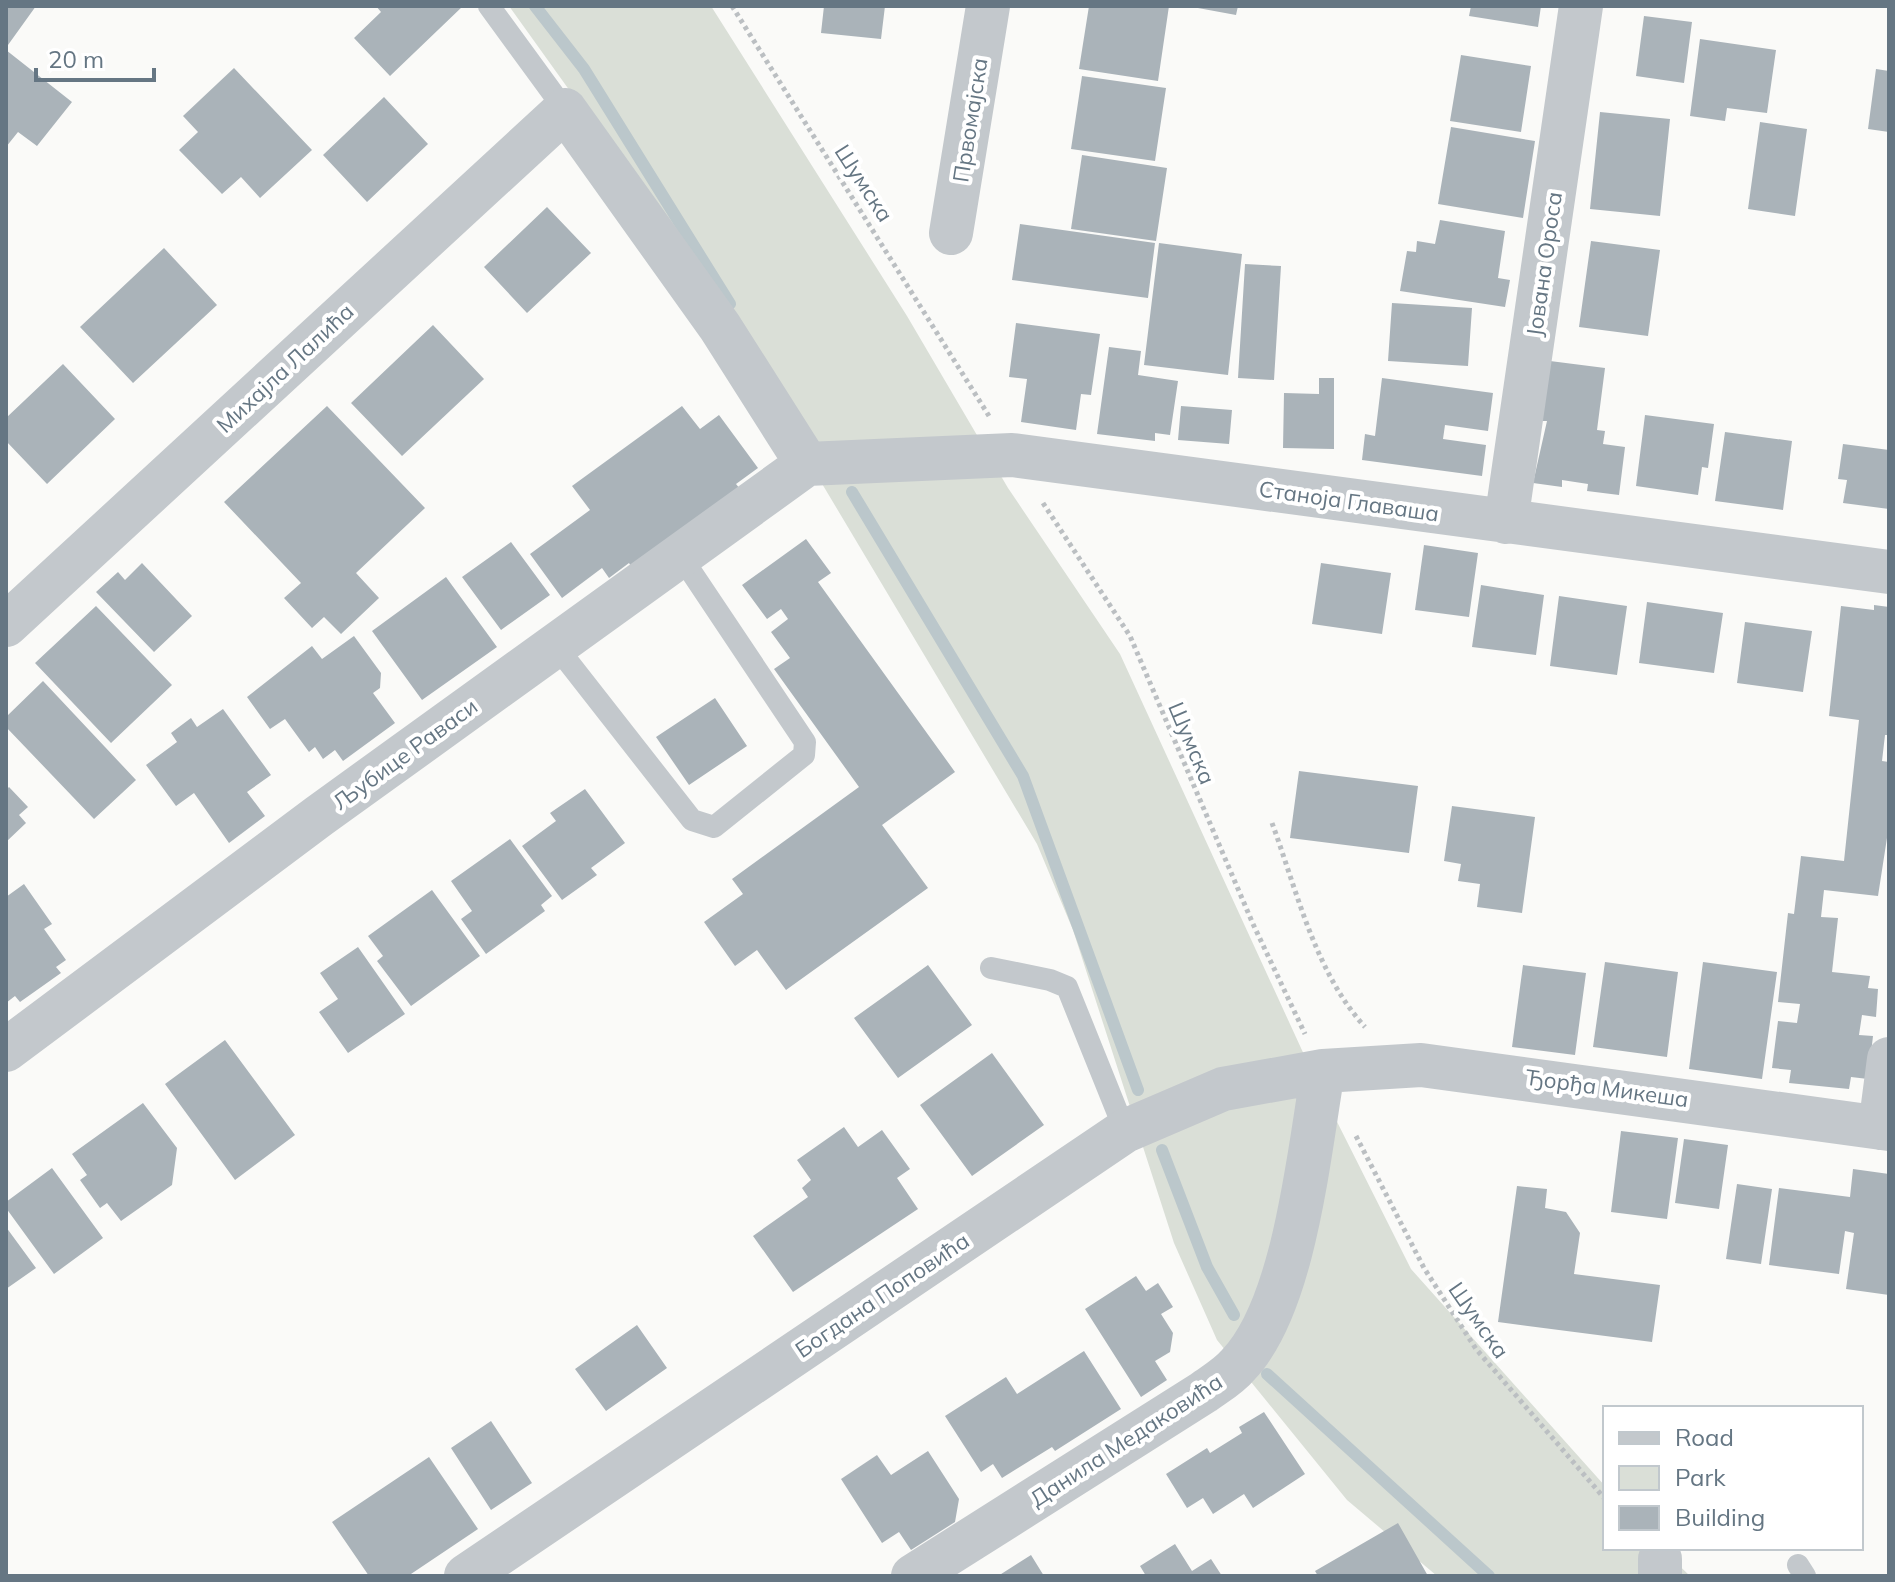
<svg xmlns="http://www.w3.org/2000/svg" width="1895" height="1582" viewBox="0 0 1895 1582" font-family="Mulish,sans-serif">
  <style>
    .green { fill: #dadfd7 }
    .lines { fill: none; stroke-linecap: round; stroke-linejoin: round }
    .stream { stroke: #bbc7cb; stroke-width: 12 }
    .building { fill: #aab3b9 }
    .path { stroke: #bbbfc2; stroke-width: 5; stroke-dasharray: 4 4; stroke-linecap: butt }
    .service { stroke: #c3c8cc; stroke-width: 22 }
    .minor { stroke: #c3c8cc; stroke-width: 44 }
    .labels { text-anchor: middle; stroke-width: 8; stroke-linejoin: round; paint-order: stroke }
    .street-label { font-size: 22px; fill: #657683; stroke: #fff }
  </style>
  <rect width="100%" height="100%" fill="#fafaf8"/>
  <path class="green" d="M 509,6 L 711,6 L 907,316 L 1008,488 L 1120,654 L 1312,1072 L 1411,1269 L 1605,1486 L 1605,1548 L 1661,1548 L 1690,1576 L 1437,1576 L 1347,1500 L 1217,1340 L 1174,1243 L 1073,930 L 1037,844 L 676,239 Z"/>
  <g class="lines">
    <path class="stream" d="M 535,6 L 584,69 L 730,304
      M 852,492 L 1023,776 L 1138,1090
      M 1162,1150 L 1207,1267 L 1234,1315
      M 1267,1374 L 1489,1576"/>
  </g>
  <path class="building" d="M 6,6 L 36,6 L 8,45 L 6,43 Z
    M 376,6 L 463,6 L 390,76 L 354,38 L 381,12 Z
    M 824,6 L 885,6 L 881,39 L 821,33 Z
    M 1089,6 L 1169,6 L 1158,81 L 1079,69 Z
    M 1187,6 L 1238,6 L 1236,15 Z
    M 1471,6 L 1541,6 L 1538,27 L 1469,16 Z
    M 1644,16 L 1692,22 L 1684,83 L 1636,76 Z
    M 1700,39 L 1776,50 L 1767,113 L 1727,108 L 1725,121 L 1690,116 Z
    M 6,50 L 72,102 L 37,146 L 18,132 L 6,147 Z
    M 1461,55 L 1531,66 L 1521,132 L 1450,121 Z
    M 234,68 L 312,150 L 260,198 L 241,177 L 222,194 L 179,150 L 198,132 L 183,116 Z
    M 1876,69 L 1889,71 L 1889,132 L 1868,129 Z
    M 1082,76 L 1166,88 L 1155,161 L 1071,149 Z
    M 384,97 L 428,144 L 367,202 L 323,155 Z
    M 1600,112 L 1670,119 L 1660,216 L 1590,209 Z
    M 1760,122 L 1807,129 L 1795,216 L 1748,209 Z
    M 1451,127 L 1535,141 L 1523,218 L 1438,204 Z
    M 1082,155 L 1167,168 L 1156,241 L 1071,229 Z
    M 547,207 L 591,253 L 527,313 L 484,267 Z
    M 1440,220 L 1505,231 L 1498,278 L 1510,280 L 1505,307 L 1400,291 L 1407,251 L 1416,252 L 1417,241 L 1435,244 Z
    M 1020,224 L 1155,243 L 1148,298 L 1012,280 Z
    M 1591,241 L 1660,250 L 1648,336 L 1579,327 Z
    M 1159,243 L 1242,254 L 1228,375 L 1144,365 Z
    M 164,248 L 217,305 L 133,383 L 80,327 Z
    M 1245,264 L 1281,266 L 1274,380 L 1238,378 Z
    M 1392,303 L 1472,308 L 1468,366 L 1388,361 Z
    M 1016,323 L 1100,334 L 1091,395 L 1081,394 L 1076,430 L 1021,422 L 1027,379 L 1009,377 Z
    M 433,325 L 484,379 L 402,456 L 351,403 Z
    M 1109,347 L 1141,351 L 1138,375 L 1178,381 L 1170,435 L 1155,433 L 1155,441 L 1097,434 Z
    M 1550,361 L 1605,368 L 1597,430 L 1605,431 L 1603,444 L 1625,447 L 1619,495 L 1587,491 L 1588,484 L 1562,480 L 1562,487 L 1533,483 L 1547,421 L 1542,421 Z
    M 63,364 L 115,419 L 47,484 L 6,441 L 6,418 Z
    M 1319,378 L 1334,378 L 1334,449 L 1283,448 L 1284,393 L 1319,394 Z
    M 1382,378 L 1493,393 L 1488,431 L 1445,425 L 1443,439 L 1486,445 L 1482,476 L 1362,460 L 1365,434 L 1375,436 Z
    M 327,406 L 425,508 L 356,573 L 379,598 L 341,634 L 324,617 L 312,628 L 284,598 L 301,583 L 224,502 Z
    M 682,406 L 700,429 L 719,415 L 758,468 L 736,484 L 740,489 L 632,568 L 629,563 L 609,578 L 602,568 L 562,598 L 530,554 L 590,510 L 572,486 Z
    M 1181,406 L 1232,410 L 1229,444 L 1178,440 Z
    M 1645,415 L 1714,424 L 1708,468 L 1702,467 L 1698,495 L 1636,486 Z
    M 1725,432 L 1792,441 L 1783,510 L 1715,501 Z
    M 1843,444 L 1889,450 L 1889,509 L 1843,503 L 1847,480 L 1838,479 Z
    M 806,539 L 831,573 L 818,582 L 955,772 L 882,825 L 928,888 L 786,990 L 757,950 L 735,966 L 704,922 L 743,894 L 732,879 L 859,787 L 774,669 L 790,658 L 771,632 L 788,619 L 781,609 L 767,619 L 742,585 Z
    M 511,542 L 550,595 L 501,630 L 462,577 Z
    M 1424,545 L 1478,553 L 1469,617 L 1415,610 Z
    M 142,563 L 192,616 L 154,652 L 96,592 L 118,572 L 125,580 Z
    M 1321,563 L 1391,573 L 1382,634 L 1312,624 Z
    M 446,577 L 497,647 L 422,700 L 372,631 Z
    M 1481,585 L 1544,595 L 1536,655 L 1472,647 Z
    M 1559,596 L 1627,606 L 1617,675 L 1550,666 Z
    M 1647,602 L 1723,613 L 1714,673 L 1639,663 Z
    M 1874,605 L 1889,607 L 1889,735 L 1885,735 L 1882,761 L 1889,762 L 1889,825 L 1878,896 L 1824,890 L 1821,917 L 1838,918 L 1832,972 L 1870,976 L 1868,988 L 1878,989 L 1876,1017 L 1862,1015 L 1859,1035 L 1873,1036 L 1868,1079 L 1851,1077 L 1849,1089 L 1789,1083 L 1791,1070 L 1772,1068 L 1778,1021 L 1797,1023 L 1800,1004 L 1778,1002 L 1788,913 L 1794,914 L 1801,856 L 1844,861 L 1859,720 L 1829,716 L 1841,606 L 1874,610 Z
    M 96,606 L 172,685 L 111,743 L 35,663 Z
    M 1745,622 L 1812,631 L 1803,692 L 1737,683 Z
    M 354,636 L 381,673 L 380,688 L 373,693 L 395,723 L 343,761 L 335,750 L 323,759 L 315,747 L 309,752 L 285,719 L 270,729 L 247,697 L 312,646 L 322,659 Z
    M 43,681 L 136,780 L 94,819 L 6,727 L 6,717 Z
    M 715,698 L 747,746 L 689,785 L 656,737 Z
    M 223,709 L 271,775 L 247,792 L 265,816 L 229,843 L 194,793 L 176,806 L 146,765 L 177,742 L 171,733 L 191,718 L 197,727 Z
    M 1299,771 L 1418,786 L 1409,853 L 1290,838 Z
    M 9,787 L 28,807 L 19,815 L 26,823 L 6,842 L 6,790 Z
    M 585,789 L 625,843 L 591,868 L 597,875 L 562,900 L 522,846 L 556,821 L 550,813 Z
    M 1452,806 L 1535,817 L 1522,913 L 1477,907 L 1480,884 L 1458,881 L 1461,864 L 1444,861 Z
    M 510,839 L 552,896 L 541,905 L 545,911 L 486,954 L 461,919 L 472,911 L 451,881 Z
    M 24,884 L 52,924 L 44,929 L 66,960 L 56,967 L 61,973 L 20,1002 L 15,996 L 6,1003 L 6,897 Z
    M 432,890 L 480,956 L 411,1006 L 377,961 L 383,956 L 368,936 Z
    M 358,947 L 405,1014 L 348,1053 L 319,1012 L 338,999 L 320,973 Z
    M 1605,962 L 1678,972 L 1667,1057 L 1593,1047 Z
    M 1703,962 L 1777,972 L 1762,1079 L 1689,1069 Z
    M 928,965 L 972,1025 L 898,1078 L 854,1018 Z
    M 1523,965 L 1586,973 L 1575,1055 L 1512,1047 Z
    M 225,1040 L 295,1135 L 235,1180 L 165,1084 Z
    M 992,1053 L 1044,1125 L 972,1176 L 920,1105 Z
    M 143,1103 L 177,1148 L 172,1185 L 121,1221 L 107,1203 L 100,1208 L 80,1180 L 87,1175 L 72,1154 Z
    M 844,1127 L 858,1147 L 882,1130 L 910,1169 L 897,1178 L 918,1209 L 793,1292 L 753,1236 L 808,1197 L 802,1188 L 811,1180 L 797,1160 Z
    M 1621,1131 L 1678,1138 L 1667,1219 L 1611,1212 Z
    M 1684,1139 L 1728,1145 L 1719,1209 L 1675,1203 Z
    M 52,1168 L 103,1238 L 54,1274 L 6,1208 L 6,1202 Z
    M 1853,1169 L 1889,1174 L 1889,1295 L 1846,1289 L 1854,1233 L 1845,1231 L 1839,1274 L 1769,1265 L 1779,1188 L 1850,1197 Z
    M 1737,1184 L 1772,1189 L 1761,1264 L 1726,1259 Z
    M 1517,1186 L 1547,1189 L 1545,1208 L 1566,1212 L 1580,1233 L 1574,1274 L 1660,1285 L 1652,1342 L 1498,1322 Z
    M 6,1227 L 36,1268 L 6,1289 Z
    M 1136,1276 L 1146,1291 L 1158,1283 L 1173,1307 L 1161,1314 L 1173,1333 L 1170,1352 L 1155,1361 L 1167,1380 L 1141,1397 L 1085,1309 Z
    M 637,1325 L 667,1368 L 606,1411 L 575,1369 Z
    M 1084,1351 L 1121,1409 L 1055,1451 L 1052,1447 L 1002,1478 L 993,1464 L 981,1472 L 945,1416 L 1006,1377 L 1017,1394 Z
    M 1264,1412 L 1305,1474 L 1253,1508 L 1244,1494 L 1213,1514 L 1203,1498 L 1187,1508 L 1166,1474 L 1207,1448 L 1210,1453 L 1242,1433 L 1239,1427 Z
    M 491,1421 L 532,1483 L 491,1510 L 451,1448 Z
    M 928,1451 L 959,1499 L 955,1522 L 911,1550 L 899,1532 L 882,1543 L 841,1479 L 877,1455 L 891,1475 Z
    M 429,1457 L 478,1529 L 408,1576 L 369,1576 L 332,1522 Z
    M 1398,1523 L 1428,1576 L 1318,1576 L 1315,1571 Z
    M 1175,1544 L 1192,1571 L 1211,1559 L 1222,1576 L 1146,1576 L 1140,1566 Z
    M 1031,1555 L 1044,1576 L 998,1576 Z"/>
  <g class="lines">
    <path class="path" d="M 732,6 L 989,416
      M 1043,503 L 1130,636 L 1253,924 L 1305,1034
      M 1272,823 C 1297,891 1315,972 1365,1027
      M 1356,1136 L 1424,1268 L 1476,1349 L 1605,1499"/>
    <path class="service" d="M 489,6 L 565,110
      M 555,645 L 692,820 L 714,827 L 804,755 L 805,742 L 680,555
      M 991,968 L 1050,980 L 1067,987 L 1125,1131
      M 1798,1565 L 1805,1576"/>
    <path class="minor" d="M 951,233 L 988,6
      M 807,464 L 1012,455 L 1889,572
      M 1506,522 L 1581,6
      M 6,625 L 565,110 L 720,327 L 807,464
      M 6,1050 L 319,816 L 807,464
      M 1880,1128 L 1889,1059
      M 1660,1559 L 1660,1576
      M 466,1576 L 1125,1131 L 1223,1089 L 1323,1071 L 1421,1065 L 1889,1129
      M 913,1576 L 1204,1392 C 1215,1384 1229,1376 1238,1365 C 1295,1306 1309,1151 1323,1071"/>
  </g>
  <g class="labels">
    <g class="street-label">
      <text transform="translate(970 120) rotate(-81)" y="8">Првомајска</text>
      <text transform="translate(864 183) rotate(57)" y="8">Шумска</text>
      <text transform="translate(1544 264) rotate(-82)" y="8">Јована Ороса</text>
      <text transform="translate(285 368) rotate(-43)" y="8">Михајла Лалића</text>
      <text transform="translate(1349 501) rotate(8)" y="8">Станоја Главаша</text>
      <text transform="translate(1192 743) rotate(67)" y="8">Шумска</text>
      <text transform="translate(405 754) rotate(-36)" y="8">Љубице Раваси</text>
      <text transform="translate(1607 1088) rotate(8)" y="8">Ђорђа Микеша</text>
      <text transform="translate(882 1295) rotate(-34)" y="8">Богдана Поповића</text>
      <text transform="translate(1479 1320) rotate(55)" y="8">Шумска</text>
      <text transform="translate(1126 1440) rotate(-33)" y="8">Данила Медаковића</text>
    </g>
  </g>
  <rect width="1895" height="1582" fill="none" stroke="#657683" stroke-width="16"/>
  <rect x="1603" y="1406" width="260" height="144" fill="#ffffff" stroke="#c1c8cd" stroke-width="2"/>
  <rect x="1619" y="1432" width="40" height="12" fill="#c3c8cc" stroke="#c1c8cd" stroke-width="2"/>
  <text x="1675" y="1446" font-size="24" fill="#657683">Road</text>
  <rect x="1619" y="1466" width="40" height="24" fill="#dadfd7" stroke="#c1c8cd" stroke-width="2"/>
  <text x="1675" y="1486" font-size="24" fill="#657683">Park</text>
  <rect x="1619" y="1506" width="40" height="24" fill="#aab3b9" stroke="#c1c8cd" stroke-width="2"/>
  <text x="1675" y="1526" font-size="24" fill="#657683">Building</text>
  <path d="M36 68v12h118v-12" fill="none" stroke="#657683" stroke-width="4"/>
  <text x="48" y="68" font-size="24" fill="#657683" stroke="#ffffff" stroke-width="6" paint-order="stroke">20 m</text>
</svg>
